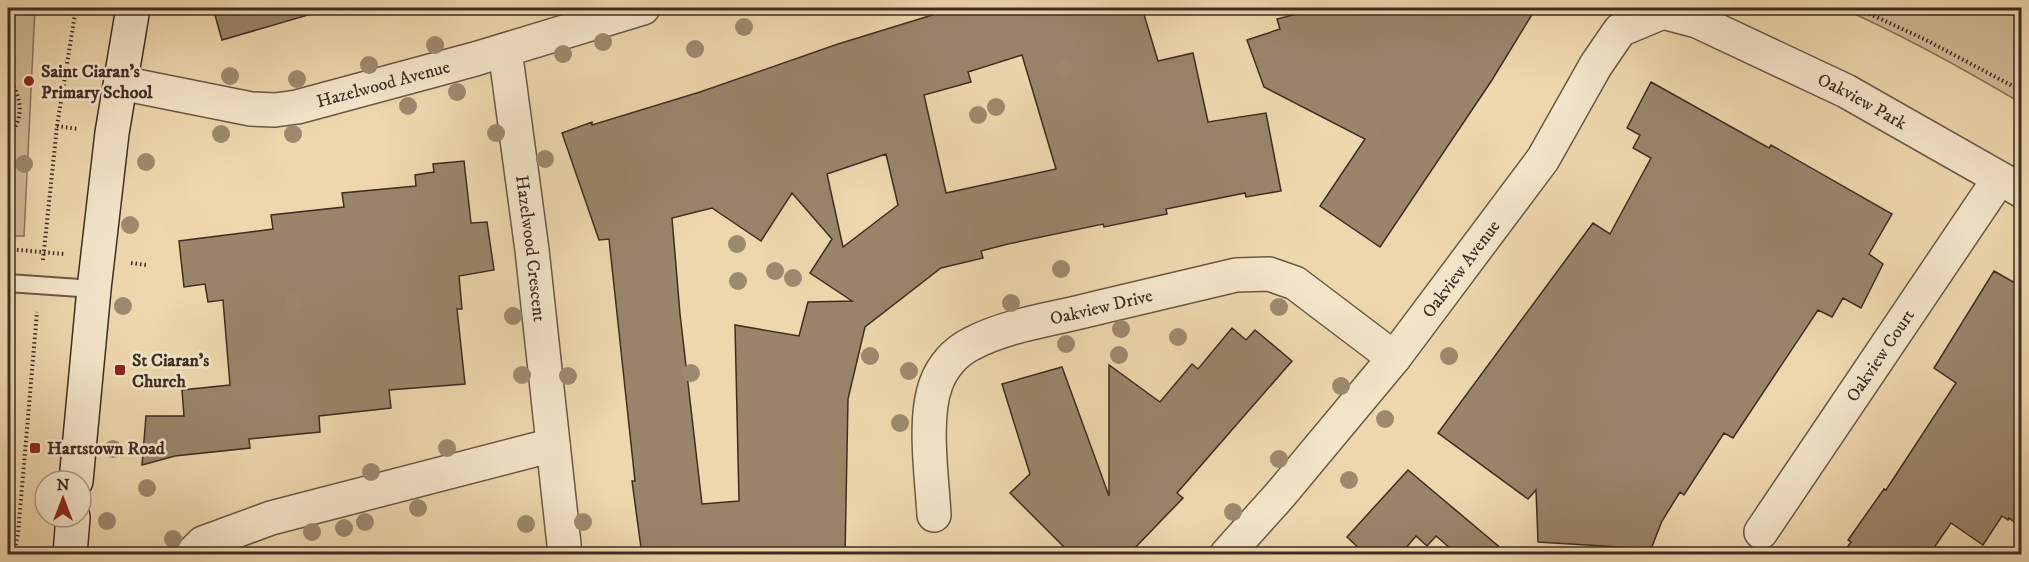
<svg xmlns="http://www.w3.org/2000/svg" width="2029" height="562" viewBox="0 0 2029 562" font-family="'IM FELL DW Pica',serif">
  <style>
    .green { fill: #d0ba96; stroke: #87745c; stroke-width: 1.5 }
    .building { fill: #9a856b; stroke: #3e2d23; stroke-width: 1.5; fill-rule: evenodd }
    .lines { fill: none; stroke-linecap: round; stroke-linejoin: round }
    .lane-casing { stroke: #6a5846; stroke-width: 20 }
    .street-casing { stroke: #6a5846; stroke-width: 36 }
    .secondary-casing { stroke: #3e2d23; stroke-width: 36 }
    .path { stroke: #3e2d23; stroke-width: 4; stroke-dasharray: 1.5 3; stroke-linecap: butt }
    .lane { stroke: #f4e5ca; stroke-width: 16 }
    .street { stroke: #f4e5ca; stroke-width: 33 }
    .secondary { stroke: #f4e5ca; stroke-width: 33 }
    .tree { fill: #9d896e }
    .poi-dot { fill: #8f2418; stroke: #f4e5ca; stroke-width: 2 }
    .labels { text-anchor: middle; stroke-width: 5; stroke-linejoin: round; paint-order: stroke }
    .poi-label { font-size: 18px; font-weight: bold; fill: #3e2d23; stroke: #f4e5ca; text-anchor: start }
    .street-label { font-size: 18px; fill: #3e2d23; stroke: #f4e5ca }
  </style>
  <rect width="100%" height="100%" fill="#eed7ad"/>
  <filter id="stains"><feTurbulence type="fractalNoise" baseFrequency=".00333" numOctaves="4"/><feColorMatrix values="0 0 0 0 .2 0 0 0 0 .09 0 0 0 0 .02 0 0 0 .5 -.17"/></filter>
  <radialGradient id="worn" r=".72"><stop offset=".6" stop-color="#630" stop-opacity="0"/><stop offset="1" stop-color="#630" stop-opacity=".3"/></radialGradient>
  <path class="green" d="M 8,8 L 35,8 L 24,236 L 8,236 Z
    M 1841,8 L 2021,8 L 2021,103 C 1962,68 1903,35 1841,8 Z"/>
  <path class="building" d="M 213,8 L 307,8 L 308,15 L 222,40 Z
    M 955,8 L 1142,8 L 1158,61 L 1193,53 L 1208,122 L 1266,113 L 1281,191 L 1246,197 L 1245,193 L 1166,209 L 1167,214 L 1104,227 L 1103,224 L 1008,244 L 981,251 L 983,258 L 941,268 L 865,327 L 848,399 L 845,555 L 642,555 L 632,481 L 635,481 L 609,239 L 599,240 L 562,133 L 592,122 L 592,125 L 700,92 L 838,44 ZM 1022,55 L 1056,169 L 946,193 L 924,95 L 971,82 L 968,72 ZM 886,154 L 898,205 L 843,247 L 827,174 ZM 792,193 L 832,239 L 810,273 L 852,301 L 808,302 L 799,336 L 735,325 L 739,501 L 702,504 L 680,314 L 672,218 L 712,208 L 761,241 Z
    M 1319,8 L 1536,8 L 1492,80 L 1380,247 L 1320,206 L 1365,139 L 1264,87 L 1247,40 L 1280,29 L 1277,19 Z
    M 1651,82 L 1769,148 L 1771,145 L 1892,214 L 1869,254 L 1883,264 L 1861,308 L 1843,298 L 1832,317 L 1818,310 L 1733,438 L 1724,433 L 1684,495 L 1680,492 L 1662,521 L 1651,549 L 1538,542 L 1536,490 L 1528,499 L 1438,433 L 1593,223 L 1610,234 L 1651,158 L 1633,148 L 1640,135 L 1627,128 Z
    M 464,161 L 471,223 L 487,222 L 494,270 L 459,276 L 462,309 L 457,309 L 465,384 L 389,390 L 391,408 L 319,416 L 320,432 L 249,439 L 250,448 L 175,456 L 142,465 L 146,416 L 184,416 L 182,390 L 230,385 L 223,300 L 208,302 L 205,284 L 184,287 L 179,241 L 273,229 L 271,215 L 344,207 L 342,193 L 416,186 L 415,175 L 434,172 L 433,164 Z
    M 1994,271 L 2022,287 L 2022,528 L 2009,518 L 2008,520 L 2002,516 L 1983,545 L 1951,523 L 1929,555 L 1842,555 L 1851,542 L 1848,540 L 1884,489 L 1886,490 L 1956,383 L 1934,368 Z
    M 1232,328 L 1246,340 L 1255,330 L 1292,361 L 1177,493 L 1183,498 L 1130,553 L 1131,555 L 1072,555 L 1010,493 L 1030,474 L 1002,384 L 1062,367 L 1109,496 L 1109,365 L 1160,402 L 1192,364 L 1198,369 Z
    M 1408,470 L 1509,555 L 1458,555 L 1436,536 L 1427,546 L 1416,536 L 1400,555 L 1366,555 L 1347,537 Z"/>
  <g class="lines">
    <defs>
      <path id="lane" d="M 8,283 L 94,289"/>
      <g id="street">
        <path id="s1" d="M 505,50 L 532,250 L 565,554"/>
        <path id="s2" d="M 121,83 L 251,109 L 275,110 L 297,107 L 475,59 L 643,8"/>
        <path id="s3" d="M 934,515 C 932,477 923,419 936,384 C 942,367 955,352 971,344 C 1003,327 1041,321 1076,313 C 1129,300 1182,288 1236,275 L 1269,274 L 1295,283 L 1394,358"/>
        <path id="s4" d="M 1761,532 L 1999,179"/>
        <path d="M 192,554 L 203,543 L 271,518 L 553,445"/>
        <path id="s5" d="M 1227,554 L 1280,495 L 1394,358 L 1543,159 L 1596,65 L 1620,30 L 1663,12 L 1697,21 L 1846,91 L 2022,191"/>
      </g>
      <path id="secondary" d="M 76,481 L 94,289 L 112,133 L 133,8
        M 70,554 L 73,517"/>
    </defs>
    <use href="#lane" class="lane-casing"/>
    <use href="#street" class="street-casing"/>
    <use href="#secondary" class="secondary-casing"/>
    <path class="path" d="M 1857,8 L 1926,40 L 2022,91
      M 8,74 C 21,100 26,114 8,139
      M 57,126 L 78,129
      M 8,249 L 64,254
      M 43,260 L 57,126 L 76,8
      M 131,263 L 146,265
      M 8,546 L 16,545
      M 14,554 L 18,534 L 37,312"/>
    <use href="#lane" class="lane"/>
    <use href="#street" class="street"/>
    <use href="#secondary" class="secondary"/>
  </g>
  <g class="tree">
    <circle cx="744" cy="27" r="9"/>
    <circle cx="603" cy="42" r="9"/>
    <circle cx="435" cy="45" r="9"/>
    <circle cx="695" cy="49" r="9"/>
    <circle cx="563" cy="54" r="9"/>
    <circle cx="369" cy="65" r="9"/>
    <circle cx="1064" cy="68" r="9"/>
    <circle cx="230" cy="76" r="9"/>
    <circle cx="297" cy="79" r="9"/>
    <circle cx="457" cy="92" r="9"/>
    <circle cx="408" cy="106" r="9"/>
    <circle cx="996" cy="107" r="9"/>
    <circle cx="978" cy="115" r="9"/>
    <circle cx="496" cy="133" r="9"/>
    <circle cx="221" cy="134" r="9"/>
    <circle cx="293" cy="134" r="9"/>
    <circle cx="545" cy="159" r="9"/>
    <circle cx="146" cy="162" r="9"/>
    <circle cx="24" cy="164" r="9"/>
    <circle cx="130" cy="225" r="9"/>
    <circle cx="737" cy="244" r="9"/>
    <circle cx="1061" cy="269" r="9"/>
    <circle cx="775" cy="271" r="9"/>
    <circle cx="793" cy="278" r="9"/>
    <circle cx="738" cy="281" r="9"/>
    <circle cx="294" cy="303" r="9"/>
    <circle cx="1011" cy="303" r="9"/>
    <circle cx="123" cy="306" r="9"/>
    <circle cx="1279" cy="307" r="9"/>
    <circle cx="513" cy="316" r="9"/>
    <circle cx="1121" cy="329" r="9"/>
    <circle cx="1178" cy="337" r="9"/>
    <circle cx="1066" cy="344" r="9"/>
    <circle cx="1119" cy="355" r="9"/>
    <circle cx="870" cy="356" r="9"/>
    <circle cx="1449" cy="356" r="9"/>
    <circle cx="909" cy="371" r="9"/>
    <circle cx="691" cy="373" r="9"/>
    <circle cx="522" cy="375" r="9"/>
    <circle cx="568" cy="376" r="9"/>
    <circle cx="1341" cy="386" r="9"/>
    <circle cx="1385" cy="419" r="9"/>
    <circle cx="900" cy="423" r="9"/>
    <circle cx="447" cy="448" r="9"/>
    <circle cx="113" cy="449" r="9"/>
    <circle cx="1279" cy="459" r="9"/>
    <circle cx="371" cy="472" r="9"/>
    <circle cx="1349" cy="480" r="9"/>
    <circle cx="147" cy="488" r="9"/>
    <circle cx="418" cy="508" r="9"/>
    <circle cx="1233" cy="512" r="9"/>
    <circle cx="107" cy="521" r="9"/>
    <circle cx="365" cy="522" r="9"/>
    <circle cx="583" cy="522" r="9"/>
    <circle cx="526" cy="524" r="9"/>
    <circle cx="344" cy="528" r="9"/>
    <circle cx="312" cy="532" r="9"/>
    <circle cx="173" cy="539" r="9"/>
  </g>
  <g class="poi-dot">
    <circle cx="29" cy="81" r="6"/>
    <rect x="114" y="364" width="12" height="12" rx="3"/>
    <rect x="29" y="442" width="12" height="12" rx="3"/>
  </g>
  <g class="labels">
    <g class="poi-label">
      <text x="41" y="77">Saint Ciaran's<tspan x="41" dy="21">Primary School</tspan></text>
      <text x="132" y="366">St Ciaran's<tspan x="132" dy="21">Church</tspan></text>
      <text x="47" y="454">Hartstown Road</text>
    </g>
    <g class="street-label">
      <text dy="6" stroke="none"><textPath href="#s2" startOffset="268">Hazelwood Avenue</textPath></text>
      <text dy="6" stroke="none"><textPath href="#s5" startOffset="922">Oakview Park</textPath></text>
      <text dy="6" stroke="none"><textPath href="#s1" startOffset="200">Hazelwood Crescent</textPath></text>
      <text dy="6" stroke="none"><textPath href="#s5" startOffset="369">Oakview Avenue</textPath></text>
      <text dy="6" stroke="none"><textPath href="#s3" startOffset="322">Oakview Drive</textPath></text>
      <text dy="6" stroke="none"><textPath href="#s4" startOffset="213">Oakview Court</textPath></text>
    </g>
  </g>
  <rect width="2029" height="562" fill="none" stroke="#eed7ad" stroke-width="30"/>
  <rect x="9" y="9" width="2011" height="544" fill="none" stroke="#3e2d23" stroke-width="3"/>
  <rect x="15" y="15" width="1999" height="532" fill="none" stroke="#3e2d23" stroke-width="1.5"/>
  <g transform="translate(63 499)"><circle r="28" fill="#f4e5ca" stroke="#ab9b87" stroke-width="1.5"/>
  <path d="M0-4.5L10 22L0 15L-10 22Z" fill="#8f2418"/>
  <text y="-9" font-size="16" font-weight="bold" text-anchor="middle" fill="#3e2d23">N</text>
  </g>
  <rect width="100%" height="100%" filter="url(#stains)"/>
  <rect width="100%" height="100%" fill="url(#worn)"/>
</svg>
